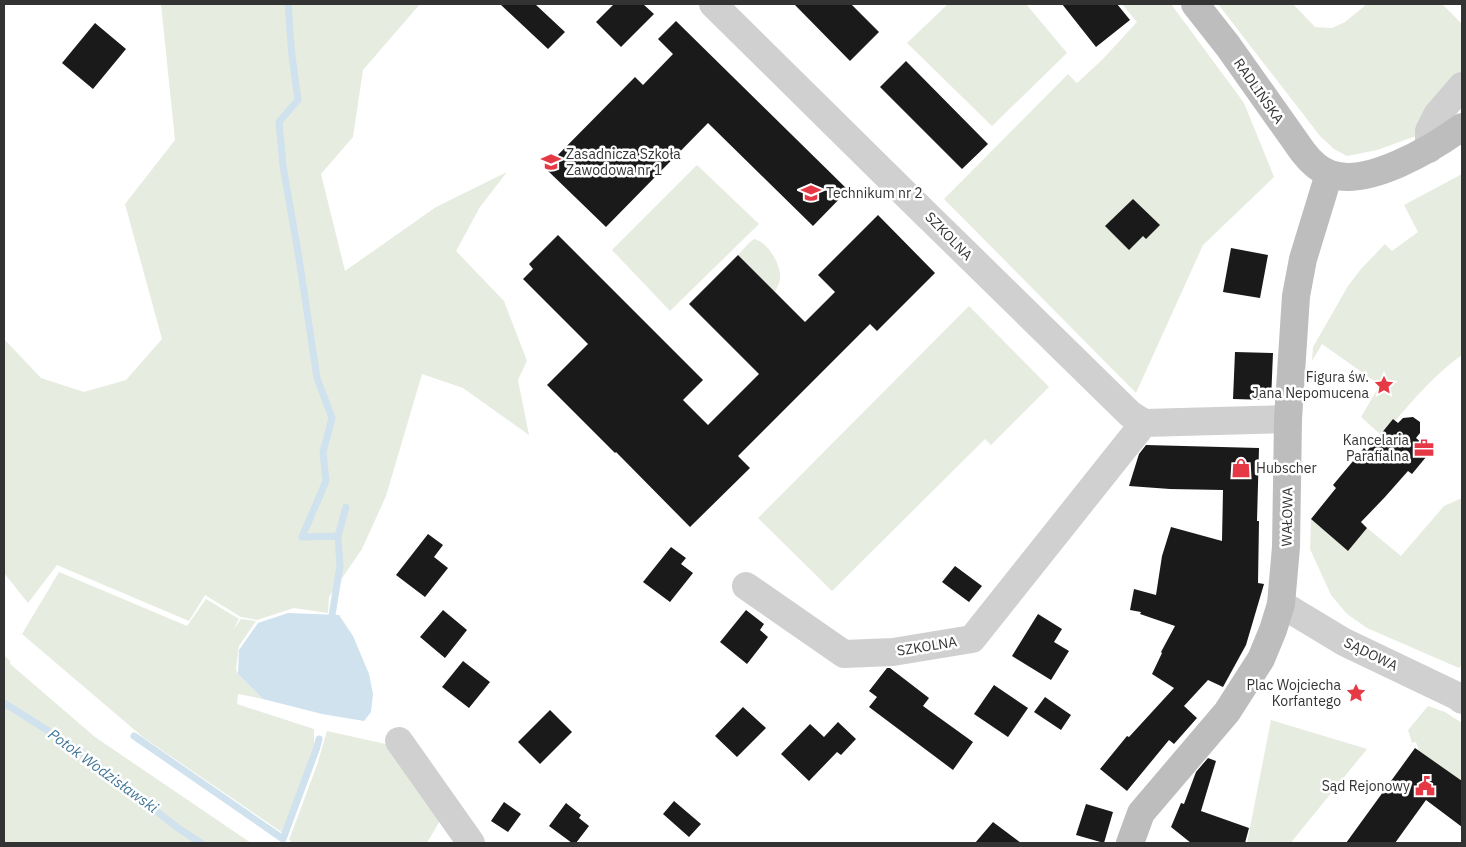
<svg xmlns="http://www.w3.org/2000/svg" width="1466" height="847" viewBox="0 0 1466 847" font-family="'IBM Plex Sans',sans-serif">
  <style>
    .green { fill: #e6ecdf }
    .water { fill: #cfe2ee }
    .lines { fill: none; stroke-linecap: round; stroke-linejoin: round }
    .stream { stroke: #cfe2ee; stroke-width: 7 }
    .building { fill: #1a1a1a }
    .street { stroke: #d0d0d0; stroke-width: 28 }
    .secondary { stroke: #bdbdbd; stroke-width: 28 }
    .labels { text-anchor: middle; stroke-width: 5; stroke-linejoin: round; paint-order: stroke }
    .street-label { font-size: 14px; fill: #333; stroke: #fff }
    .poi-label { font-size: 14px; fill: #333; stroke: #fff; text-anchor: end }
    .water-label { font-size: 15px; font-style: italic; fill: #3f7597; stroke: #fff }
  </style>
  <rect width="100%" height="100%" fill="#fff"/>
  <path class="green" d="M 161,4 L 420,4 L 363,70 L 353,137 L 321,174 L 345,271 L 436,207 L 507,172 L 480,207 L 456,251 L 504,301 L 527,361 L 518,380 L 529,435 L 463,388 L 422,374 L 386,496 L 362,549 L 329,597 L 328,613 L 294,608 L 257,620 L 241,617 L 205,595 L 189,621 L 57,565 L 28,603 L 4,573 L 4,339 L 41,378 L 84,392 L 126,380 L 162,339 L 125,204 L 175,140 Z
    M 948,4 L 1026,4 L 1067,53 L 992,126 L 907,43 Z
    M 1122,4 L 1171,4 L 1244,103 L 1274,177 L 1203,245 L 1136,393 L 944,199 L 1068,74 L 1077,83 L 1102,60 L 1137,22 Z
    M 1218,4 L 1293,4 L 1315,27 L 1332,28 L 1345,22 L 1367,4 L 1442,4 L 1462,24 L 1462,74 L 1416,136 L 1377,150 L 1347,156 L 1334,149 L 1320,136 Z
    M 697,165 L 759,224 L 670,311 L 612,250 Z
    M 1462,174 L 1462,355 C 1436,373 1416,397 1395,421 L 1393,419 L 1380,434 L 1361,417 L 1380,385 L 1322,344 L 1312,361 L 1313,347 L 1348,286 L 1361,269 L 1385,244 L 1392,251 L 1418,232 L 1404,205 Z
    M 754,239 C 767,242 778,260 780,273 C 781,280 778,286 775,292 L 738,255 L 749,243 Z
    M 969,306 L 1049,387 L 991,445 L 985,439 L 832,591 L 758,518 Z
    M 1462,498 L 1462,665 L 1459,668 L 1367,628 L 1347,614 L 1331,595 L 1310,549 L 1311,519 L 1348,551 L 1367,528 L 1401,556 L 1444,506 Z
    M 59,572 L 187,626 L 206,599 L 239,619 L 233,630 L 241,619 L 256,621 L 239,646 L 236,669 L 238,674 L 263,699 L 238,694 L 237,704 L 314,729 L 314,747 L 283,833 L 144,738 L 22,634 Z
    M 4,655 L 11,662 L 9,663 L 95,737 L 251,843 L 4,843 Z
    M 1428,706 L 1445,712 L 1462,723 L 1462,781 L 1419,751 L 1416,742 L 1412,743 L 1408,730 Z
    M 1271,720 L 1367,749 L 1293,840 L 1292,843 L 1247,843 Z
    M 327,731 L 390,745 L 442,817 L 427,843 L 293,843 L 289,840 L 317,765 Z"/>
  <path class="water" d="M 288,613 L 339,615 L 353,636 L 369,674 L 373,694 L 371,712 L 364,721 L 322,714 L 263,699 L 238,674 L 239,650 L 258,623 Z"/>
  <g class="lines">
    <path class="stream" d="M 288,4 L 292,56 L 298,100 L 279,122 L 283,166 L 298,252 L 317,378 L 332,418 L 323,452 L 326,481 L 302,537 L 338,536
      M 332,615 L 340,566 L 338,536 L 346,507
      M 4,703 L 77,749 L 178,828 L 201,843
      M 134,736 L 283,839 L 317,747 L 319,739"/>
  </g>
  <path class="building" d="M 500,4 L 535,4 L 565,32 L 548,49 Z
    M 614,4 L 643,4 L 654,14 L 621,47 L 596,22 Z
    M 794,4 L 851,4 L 879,32 L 850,61 Z
    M 1062,4 L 1117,4 L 1130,20 L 1096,47 Z
    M 676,21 L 848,190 L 813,226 L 708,123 L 606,227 L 545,168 L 635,77 L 643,85 L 673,54 L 658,39 Z
    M 95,23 L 126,49 L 93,89 L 62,63 Z
    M 906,61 L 988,144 L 962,169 L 880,87 Z
    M 1133,199 L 1160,225 L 1146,239 L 1143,236 L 1129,250 L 1105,226 Z
    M 878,215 L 935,273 L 877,331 L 870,324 L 738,456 L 750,468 L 690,527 L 616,452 L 615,453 L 547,385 L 588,344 L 523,279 L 533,269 L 529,264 L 558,235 L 703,380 L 683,400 L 708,425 L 759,374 L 689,304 L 738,255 L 805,322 L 835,292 L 818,275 Z
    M 1231,248 L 1268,255 L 1260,298 L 1223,292 Z
    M 1235,352 L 1273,353 L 1271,400 L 1233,399 Z
    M 1413,417 L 1420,422 L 1420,433 L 1416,438 L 1431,451 L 1412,474 L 1408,471 L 1385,497 L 1361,522 L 1367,528 L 1348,551 L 1311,519 L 1336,488 L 1333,485 L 1364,448 L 1367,451 L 1393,419 L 1398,423 L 1403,418 Z
    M 1146,445 L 1259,448 L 1257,521 L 1259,521 L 1258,583 L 1264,584 L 1246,645 L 1223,687 L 1208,680 L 1184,706 L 1197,718 L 1174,744 L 1169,740 L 1127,791 L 1100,769 L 1127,736 L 1129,737 L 1174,688 L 1152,674 L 1162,653 L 1161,652 L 1175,626 L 1140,614 L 1141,612 L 1130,610 L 1134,589 L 1156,595 L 1162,556 L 1171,527 L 1222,541 L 1223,490 L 1170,489 L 1129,486 L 1139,454 Z
    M 428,534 L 443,545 L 434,557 L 448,568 L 425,597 L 396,575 Z
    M 671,547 L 686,558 L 681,564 L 693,573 L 670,602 L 643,582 Z
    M 955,566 L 982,586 L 969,602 L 942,582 Z
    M 443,610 L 467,630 L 445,658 L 420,637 Z
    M 746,610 L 764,624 L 760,630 L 768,637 L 747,664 L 720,642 Z
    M 1038,614 L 1062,629 L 1054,642 L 1069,651 L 1051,680 L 1012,656 Z
    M 463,661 L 490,682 L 469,708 L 442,687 Z
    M 887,668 L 890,668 L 929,698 L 923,706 L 973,742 L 953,770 L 869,707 L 877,697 L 869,691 Z
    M 994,685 L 1028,708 L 1008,737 L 974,714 Z
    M 1045,697 L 1071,715 L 1061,730 L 1034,712 Z
    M 743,707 L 766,728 L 737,757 L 715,736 Z
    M 550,710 L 572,732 L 540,764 L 518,742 Z
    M 838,722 L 856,739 L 841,755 L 837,752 L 809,781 L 781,754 L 810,724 L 824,737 Z
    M 1415,748 L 1462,781 L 1462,827 L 1426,800 L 1395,843 L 1346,843 Z
    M 1208,758 L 1216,761 L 1201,811 L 1249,828 L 1245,843 L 1191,843 L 1171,827 L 1181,803 L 1184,804 L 1196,772 Z
    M 674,801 L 701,824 L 689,837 L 663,814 Z
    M 504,802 L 521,814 L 508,832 L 491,821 Z
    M 566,803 L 581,815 L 579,818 L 589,826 L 576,843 L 572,843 L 549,826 Z
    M 1086,804 L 1113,812 L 1104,843 L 1076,835 Z
    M 993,822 L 1021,843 L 975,843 Z"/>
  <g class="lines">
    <path class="street" d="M 713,4 C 852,141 990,278 1130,414 L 1144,423 L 1288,419
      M 1429,149 L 1429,131 L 1437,115 L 1462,86
      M 746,586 L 844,654 L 893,652 L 972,639 L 1144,423
      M 1281,604 L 1344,642 L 1457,696 L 1462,700
      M 399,741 L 471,843"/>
    <path class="secondary" d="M 1195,4 L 1228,46 L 1303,152 C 1310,161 1319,170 1330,174 C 1367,188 1433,148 1462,127
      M 1130,843 L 1141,813 L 1227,712 L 1261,659 L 1273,630 L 1281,604 L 1286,547 L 1288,419 L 1296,296 L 1303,259 L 1329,174"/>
  </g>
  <defs>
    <symbol id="school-bare" viewBox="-9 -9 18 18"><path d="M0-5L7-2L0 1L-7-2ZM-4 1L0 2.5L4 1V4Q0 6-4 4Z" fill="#e63946" stroke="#fff" stroke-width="2.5" paint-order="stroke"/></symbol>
    <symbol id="sight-bare" viewBox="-9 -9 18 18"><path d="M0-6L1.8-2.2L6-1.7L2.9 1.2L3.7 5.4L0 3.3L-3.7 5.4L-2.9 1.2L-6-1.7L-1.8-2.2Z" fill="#e63946" stroke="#fff" stroke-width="2.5" paint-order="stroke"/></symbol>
    <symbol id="office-bare" viewBox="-9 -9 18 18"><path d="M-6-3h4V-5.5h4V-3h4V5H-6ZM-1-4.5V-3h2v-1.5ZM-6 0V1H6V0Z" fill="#e63946" stroke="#fff" stroke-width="2.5" paint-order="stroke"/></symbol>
    <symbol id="shop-bare" viewBox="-9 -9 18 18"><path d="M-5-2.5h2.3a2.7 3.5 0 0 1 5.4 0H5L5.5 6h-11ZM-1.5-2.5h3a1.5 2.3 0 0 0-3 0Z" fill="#e63946" stroke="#fff" stroke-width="2.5" paint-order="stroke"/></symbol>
    <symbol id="civic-bare" viewBox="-9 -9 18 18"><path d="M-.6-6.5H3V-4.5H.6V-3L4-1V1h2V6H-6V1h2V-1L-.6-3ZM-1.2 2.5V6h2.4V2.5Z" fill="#e63946" stroke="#fff" stroke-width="2.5" paint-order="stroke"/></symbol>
  </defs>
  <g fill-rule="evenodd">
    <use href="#school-bare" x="537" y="148" width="28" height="28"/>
    <use href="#school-bare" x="797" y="179" width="28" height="28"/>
    <use href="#sight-bare" x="1370" y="371" width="28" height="28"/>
    <use href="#office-bare" x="1410" y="434" width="28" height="28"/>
    <use href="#shop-bare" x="1227" y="454" width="28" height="28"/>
    <use href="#sight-bare" x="1342" y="679" width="28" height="28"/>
    <use href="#civic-bare" x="1411" y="772" width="28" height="28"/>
  </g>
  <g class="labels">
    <g class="street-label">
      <text transform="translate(1259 91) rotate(55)" y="5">RADLIŃSKA</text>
      <text transform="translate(949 236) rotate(46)" y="5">SZKOLNA</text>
      <text transform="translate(1287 517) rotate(-89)" y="5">WAŁOWA</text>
      <text transform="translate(927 646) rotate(-9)" y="5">SZKOLNA</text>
      <text transform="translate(1371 654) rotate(26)" y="5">SĄDOWA</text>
    </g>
    <g class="poi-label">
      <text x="566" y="159" text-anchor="start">Zasadnicza Szkoła<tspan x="566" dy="16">Zawodowa nr 1</tspan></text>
      <text x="826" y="198" text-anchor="start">Technikum nr 2</text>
      <text x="1369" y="382">Figura św.<tspan x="1369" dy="16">Jana Nepomucena</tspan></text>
      <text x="1409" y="445">Kancelaria<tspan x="1409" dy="16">Parafialna</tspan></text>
      <text x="1256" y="473" text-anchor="start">Hubscher</text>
      <text x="1341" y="690">Plac Wojciecha<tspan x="1341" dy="16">Korfantego</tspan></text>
      <text x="1410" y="791">Sąd Rejonowy</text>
    </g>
    <g class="water-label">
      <text transform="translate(103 771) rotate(36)" y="5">Potok Wodzisławski</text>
    </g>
  </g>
  <rect width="1466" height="847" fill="none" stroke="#333333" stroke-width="10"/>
</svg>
